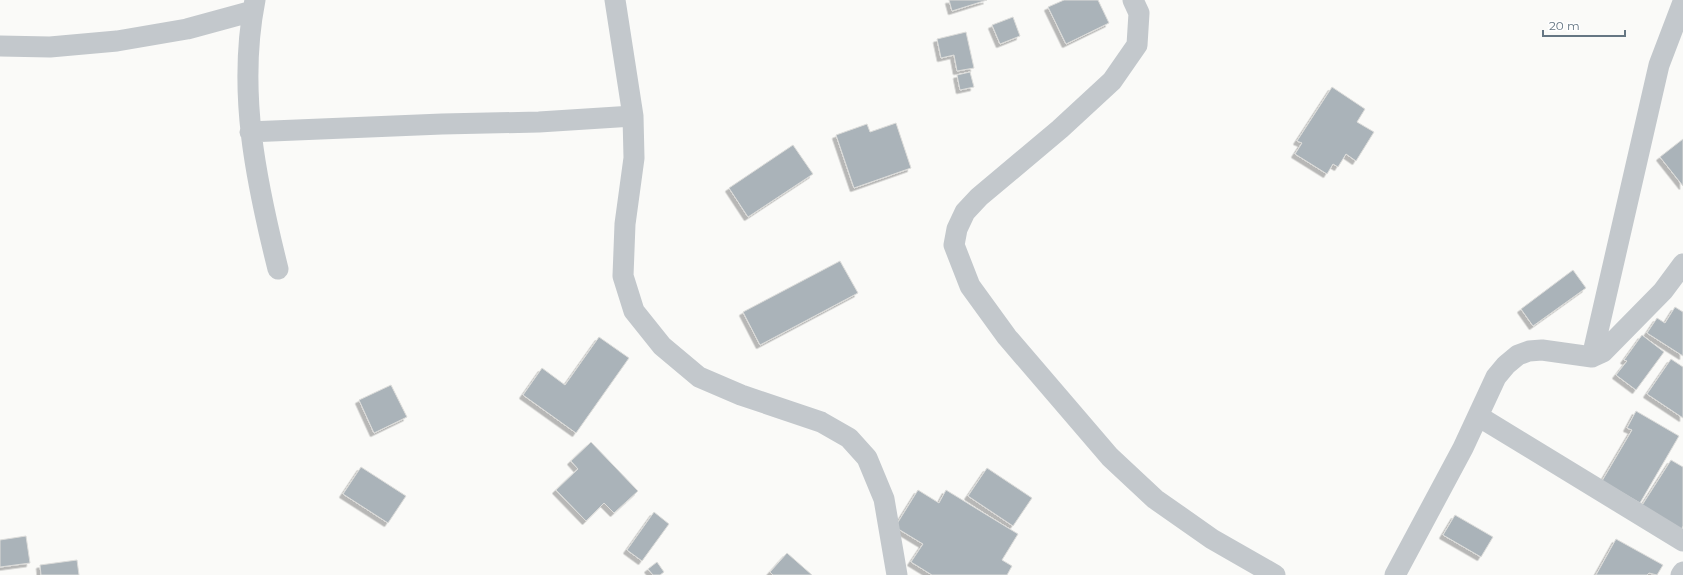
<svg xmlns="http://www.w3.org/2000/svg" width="1683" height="575" viewBox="0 0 1683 575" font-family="Montserrat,sans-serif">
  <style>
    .building { fill: #aab3b9; stroke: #dcdcda; filter: url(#shadow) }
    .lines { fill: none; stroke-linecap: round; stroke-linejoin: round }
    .minor { stroke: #c3c8cc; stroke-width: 21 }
  </style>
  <defs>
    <filter id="shadow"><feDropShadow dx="-3.5" dy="3.5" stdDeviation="0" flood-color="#0004"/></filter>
  </defs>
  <rect width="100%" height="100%" fill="#fafaf8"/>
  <path class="building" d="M 949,0 L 987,0 L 952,11 Z
    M 1064,0 L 1098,0 L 1109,23 L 1066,44 L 1048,7 Z
    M 1013,17 L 1020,36 L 1000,44 L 992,25 Z
    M 966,32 L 974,68 L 957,71 L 954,55 L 941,58 L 937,39 Z
    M 970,72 L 974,87 L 960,90 L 957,75 Z
    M 1332,87 L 1365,109 L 1357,122 L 1374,132 L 1356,161 L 1346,154 L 1338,167 L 1333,164 L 1327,174 L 1295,154 L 1302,143 L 1297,141 Z
    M 896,123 L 911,168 L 854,188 L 836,135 L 867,124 L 870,132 Z
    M 1683,139 L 1683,186 L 1660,157 Z
    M 793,145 L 813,174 L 748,217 L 729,188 Z
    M 840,261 L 858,293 L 760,345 L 743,312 Z
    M 1573,270 L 1586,288 L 1533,326 L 1521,309 Z
    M 1675,307 L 1683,312 L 1683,356 L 1647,333 L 1657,318 L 1665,323 Z
    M 1642,335 L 1664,352 L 1636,390 L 1616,375 L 1627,361 L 1624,360 Z
    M 599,337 L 629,358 L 576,433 L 523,395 L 542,368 L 565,385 Z
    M 1671,359 L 1683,367 L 1683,418 L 1647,394 Z
    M 391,385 L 407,417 L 374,433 L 359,400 Z
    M 1636,411 L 1679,436 L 1640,503 L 1602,481 L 1632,430 L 1627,428 Z
    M 591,442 L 638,491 L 614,513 L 604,503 L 586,521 L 556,490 L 578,469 L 571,461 Z
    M 1671,460 L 1683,467 L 1683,526 L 1679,535 L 1639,510 Z
    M 361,467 L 406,496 L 388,523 L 343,494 Z
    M 987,468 L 1032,498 L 1013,526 L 968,496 Z
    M 918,490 L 939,503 L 946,490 L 1018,534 L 1002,560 L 1012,566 L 1007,575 L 932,575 L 911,562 L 923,544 L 895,527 Z
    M 654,512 L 669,524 L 642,561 L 627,550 Z
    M 1455,515 L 1493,537 L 1481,557 L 1443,535 Z
    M 26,536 L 30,563 L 0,567 L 0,540 Z
    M 1616,539 L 1663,565 L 1657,575 L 1649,573 L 1647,575 L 1596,575 Z
    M 787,553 L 812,575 L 773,575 L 770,572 Z
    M 77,560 L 79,575 L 41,575 L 40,565 Z
    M 657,562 L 664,572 L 660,575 L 653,575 L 648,569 Z"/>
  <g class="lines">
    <path class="minor" d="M 255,0 C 237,91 256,181 278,269
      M 615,0 L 633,116 L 634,158 L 625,224 L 623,276 L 634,311 L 662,346 L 699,377 L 741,395 L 821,422 L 849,438 L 867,458 L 884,499 L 897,575
      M 1133,0 L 1139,13 L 1137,45 L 1112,81 L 1060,129 L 979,197 L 965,212 L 957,229 L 954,245 L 970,286 L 1007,337 L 1110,457 L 1155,499 L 1212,539 L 1275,575
      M 0,46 L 50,47 L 117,41 L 187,29 L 253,11
      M 250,132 L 442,124 L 539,122 L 633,116
      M 1592,357 L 1659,65 L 1683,2
      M 1478,416 L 1683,541
      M 1395,575 L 1463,448 L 1496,377 L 1506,365 L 1518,355 L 1529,351 L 1542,350 L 1592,357 L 1603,352 L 1663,291 L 1683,264
      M 1681,575 L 1683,572"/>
  </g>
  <path d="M1543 30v6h82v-6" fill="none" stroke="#657683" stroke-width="2"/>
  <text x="1549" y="30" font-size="12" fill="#657683" stroke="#ffffff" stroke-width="3" paint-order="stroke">20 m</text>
</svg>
